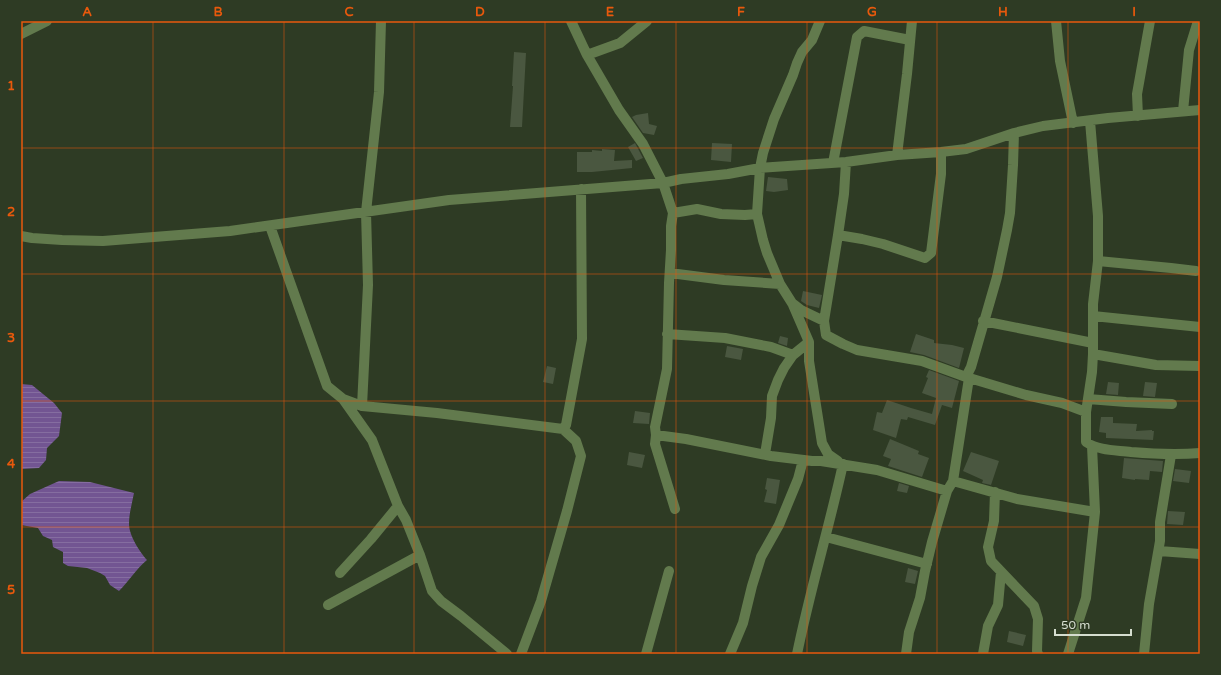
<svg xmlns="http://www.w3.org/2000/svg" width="1221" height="675" viewBox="0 0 1221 675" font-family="'Varela Round',sans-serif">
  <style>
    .water { fill: url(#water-rules) }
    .building { fill: #4a5740 }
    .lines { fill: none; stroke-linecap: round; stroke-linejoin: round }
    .minor { stroke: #627a4d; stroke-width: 10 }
    .grid { fill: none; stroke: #e8590c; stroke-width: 1; stroke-opacity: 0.55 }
    .neatline { fill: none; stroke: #e8590c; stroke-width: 1.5 }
    .grid-label { font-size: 13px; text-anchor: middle; font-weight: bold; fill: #e8590c }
  </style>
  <defs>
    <pattern id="water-rules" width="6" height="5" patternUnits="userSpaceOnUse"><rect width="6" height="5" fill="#725592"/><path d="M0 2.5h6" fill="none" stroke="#856da0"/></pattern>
  </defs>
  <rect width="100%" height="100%" fill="#2e3b24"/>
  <path class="water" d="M 21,384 L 32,385 L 54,403 L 62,413 L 59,436 L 47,448 L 46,460 L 39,468 L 21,469 Z
    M 59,481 L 90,482 L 134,493 C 132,503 129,514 129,524 C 129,536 140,552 147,560 C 136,569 129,581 119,591 L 110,585 L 105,576 L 100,573 L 87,568 L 68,566 L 63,563 L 63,552 L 53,547 L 52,540 L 43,536 L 38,528 L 21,525 L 21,502 L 30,494 Z"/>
  <path class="building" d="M 514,52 L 526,53 L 522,127 L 510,127 L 513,86 L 512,86 Z
    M 648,113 L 649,124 L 657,126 L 654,135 L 643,133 L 632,117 L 636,115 Z
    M 635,143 L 643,158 L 636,161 L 628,147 Z
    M 712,143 L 732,144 L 731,162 L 711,160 Z
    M 602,149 L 615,150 L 614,161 L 632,160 L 632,168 L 592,172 L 577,172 L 577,152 L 592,152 L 592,150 L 602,151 Z
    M 768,177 L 787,179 L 788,190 L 774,192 L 766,191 Z
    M 803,291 L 822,295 L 819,308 L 807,305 L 801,301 Z
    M 916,334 L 934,340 L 934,343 L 952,345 L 964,348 L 959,368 L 924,355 L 910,352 Z
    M 780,336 L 788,338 L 787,346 L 778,343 Z
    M 727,346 L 743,349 L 741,360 L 725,357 Z
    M 547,366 L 556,368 L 553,384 L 543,382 Z
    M 929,370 L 959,381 L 952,408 L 942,405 L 935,425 L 908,417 L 907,420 L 901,419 L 896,438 L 873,430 L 877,412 L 882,413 L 887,400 L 911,408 L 932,414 L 936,398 L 922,393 L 928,378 L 926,377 Z
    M 1108,382 L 1119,383 L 1118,395 L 1106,394 Z
    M 1145,382 L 1157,383 L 1155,397 L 1143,396 Z
    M 635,411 L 650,413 L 649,424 L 633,423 Z
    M 1101,417 L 1113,417 L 1113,423 L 1137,424 L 1136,431 L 1152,430 L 1152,431 L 1154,431 L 1153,440 L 1106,438 L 1106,433 L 1099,432 Z
    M 890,439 L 919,451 L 918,454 L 929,458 L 922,477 L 888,466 L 891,459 L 883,456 Z
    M 629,452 L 645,455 L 642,468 L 627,465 Z
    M 971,452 L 999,461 L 991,485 L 982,483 L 983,480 L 963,471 Z
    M 1124,458 L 1163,461 L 1162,472 L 1150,471 L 1149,480 L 1135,479 L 1135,480 L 1122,478 Z
    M 1175,469 L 1191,471 L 1189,483 L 1173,481 Z
    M 767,478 L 780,480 L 776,504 L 764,502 L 767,490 L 765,489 Z
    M 899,483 L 909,486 L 907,493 L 897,491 Z
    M 1168,511 L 1185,512 L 1183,525 L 1167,524 Z
    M 908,568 L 918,571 L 915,584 L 905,582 Z
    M 1009,631 L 1026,635 L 1023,646 L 1007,642 Z"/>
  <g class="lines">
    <path class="minor" d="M 571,21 L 587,55 L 619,110 L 643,144 L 663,183 L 673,213 L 671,226 L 671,250 L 669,283 L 667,369 L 655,427 L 656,435 L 655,444 L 675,509
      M 820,21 L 812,40 L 802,52 L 797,63 L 793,75 L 774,119 L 763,153 L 760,168 L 757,214 L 763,240 L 767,253 L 780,284 L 792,303 L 801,310 L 824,321 L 826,335 L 843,344 L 857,350 L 922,361 L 966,377 L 1026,395 L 1062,403 L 1086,412
      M 1056,21 L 1060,61 L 1073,123
      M 21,34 L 47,21
      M 587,55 L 620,43 L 647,21
      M 1183,111 L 1189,50 L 1198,21
      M 1138,116 L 1137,94 L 1150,21
      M 1090,121 L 1098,216 L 1098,261 L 1093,304 L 1093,354 L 1092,372 L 1086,412 L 1086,442 C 1099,451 1116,450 1131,452 C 1155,454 1176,455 1200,453
      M 897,155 L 907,74 L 912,21
      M 846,162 L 844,194 L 838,235 L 862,239 L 883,244 L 925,258 L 931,253 L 941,174 L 941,152
      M 833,163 L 857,37 L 864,31 L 910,40
      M 673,213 L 697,209 L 721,214 L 745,215 L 757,214
      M 270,226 L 327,386 L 343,399 L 362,406 L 437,413 L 563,429 L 566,425 L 582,339 L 581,189
      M 21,236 L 32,238 L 62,240 L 103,241 L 230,231 L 449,200 L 663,183 L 681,179 L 728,174 L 760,168 L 846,162 L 897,155 L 941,152 L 966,149 L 1014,133 L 1043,126 L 1108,118 L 1200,110
      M 1098,261 L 1171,268 L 1196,271
      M 670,273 L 724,280 L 780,284
      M 793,305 L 809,342 L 809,361 L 822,443 L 828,454 L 838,461
      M 1093,316 L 1200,327
      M 824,321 L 838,235
      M 983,321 L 1093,343
      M 667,334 L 725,338 L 771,347 L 793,355
      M 1093,354 L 1156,365 L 1200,366
      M 966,377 L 971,367 L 997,277 L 1007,230 L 1010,213 L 1013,165 L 1014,133
      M 343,399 L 372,440 L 398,506 L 406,520 L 420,555 L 432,591 L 441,601 L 461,616 L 507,654
      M 1088,399 L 1126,402 L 1172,404
      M 362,406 L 368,285 L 366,212 L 379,92 L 381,21
      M 656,435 L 686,439 L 771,456 L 812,461 L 821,461 L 877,470 L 947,491 L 953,481 L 969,378
      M 765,454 L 771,418 L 772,396 L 778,380 L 784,368 L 793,355 L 809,342
      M 953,481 L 1017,499 L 1095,512 L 1092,446
      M 995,492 L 994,521 L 988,547 L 991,561 L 1034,606 L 1038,619 L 1037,651 L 1038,654
      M 826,537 L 927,564
      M 1159,551 L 1200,554
      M 340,573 L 371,539 L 398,506
      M 328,605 L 420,555
      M 521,654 L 541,601 L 567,511 L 581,456 L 576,441 L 563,429
      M 646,654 L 669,571
      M 730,654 L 743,623 L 752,586 L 761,557 L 779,525 L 798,479 L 803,460
      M 797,654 C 810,590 829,528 843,464
      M 906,654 L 909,632 L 920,598 L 925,571 L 932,542 L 947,491
      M 983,654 L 988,626 L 998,605 L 1001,572
      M 1068,654 L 1086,598 L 1095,512
      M 1144,654 L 1149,604 L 1160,541 L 1160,522 L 1171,455"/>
  </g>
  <path class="grid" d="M 153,21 L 153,654M 284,21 L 284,654M 414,21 L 414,654M 545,21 L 545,654M 676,21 L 676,654M 807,21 L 807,654M 937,21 L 937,654M 1068,21 L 1068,654M 21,148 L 1200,148M 21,274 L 1200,274M 21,401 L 1200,401M 21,527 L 1200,527"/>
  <rect width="1221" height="675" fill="none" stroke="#2e3b24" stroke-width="44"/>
  <path d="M1055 629v6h76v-6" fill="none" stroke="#d5ddcf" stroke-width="2"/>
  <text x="1061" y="629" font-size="12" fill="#d5ddcf" stroke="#2e3b24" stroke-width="3" paint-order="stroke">50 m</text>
  <rect x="22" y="22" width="1177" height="631" class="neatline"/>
  <g class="grid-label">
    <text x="87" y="16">A</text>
    <text x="218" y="16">B</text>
    <text x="349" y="16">C</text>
    <text x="480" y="16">D</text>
    <text x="610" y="16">E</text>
    <text x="741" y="16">F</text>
    <text x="872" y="16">G</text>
    <text x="1003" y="16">H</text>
    <text x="1134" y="16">I</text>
    <text x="11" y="90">1</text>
    <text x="11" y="216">2</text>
    <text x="11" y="342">3</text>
    <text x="11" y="468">4</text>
    <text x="11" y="594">5</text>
  </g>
</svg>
